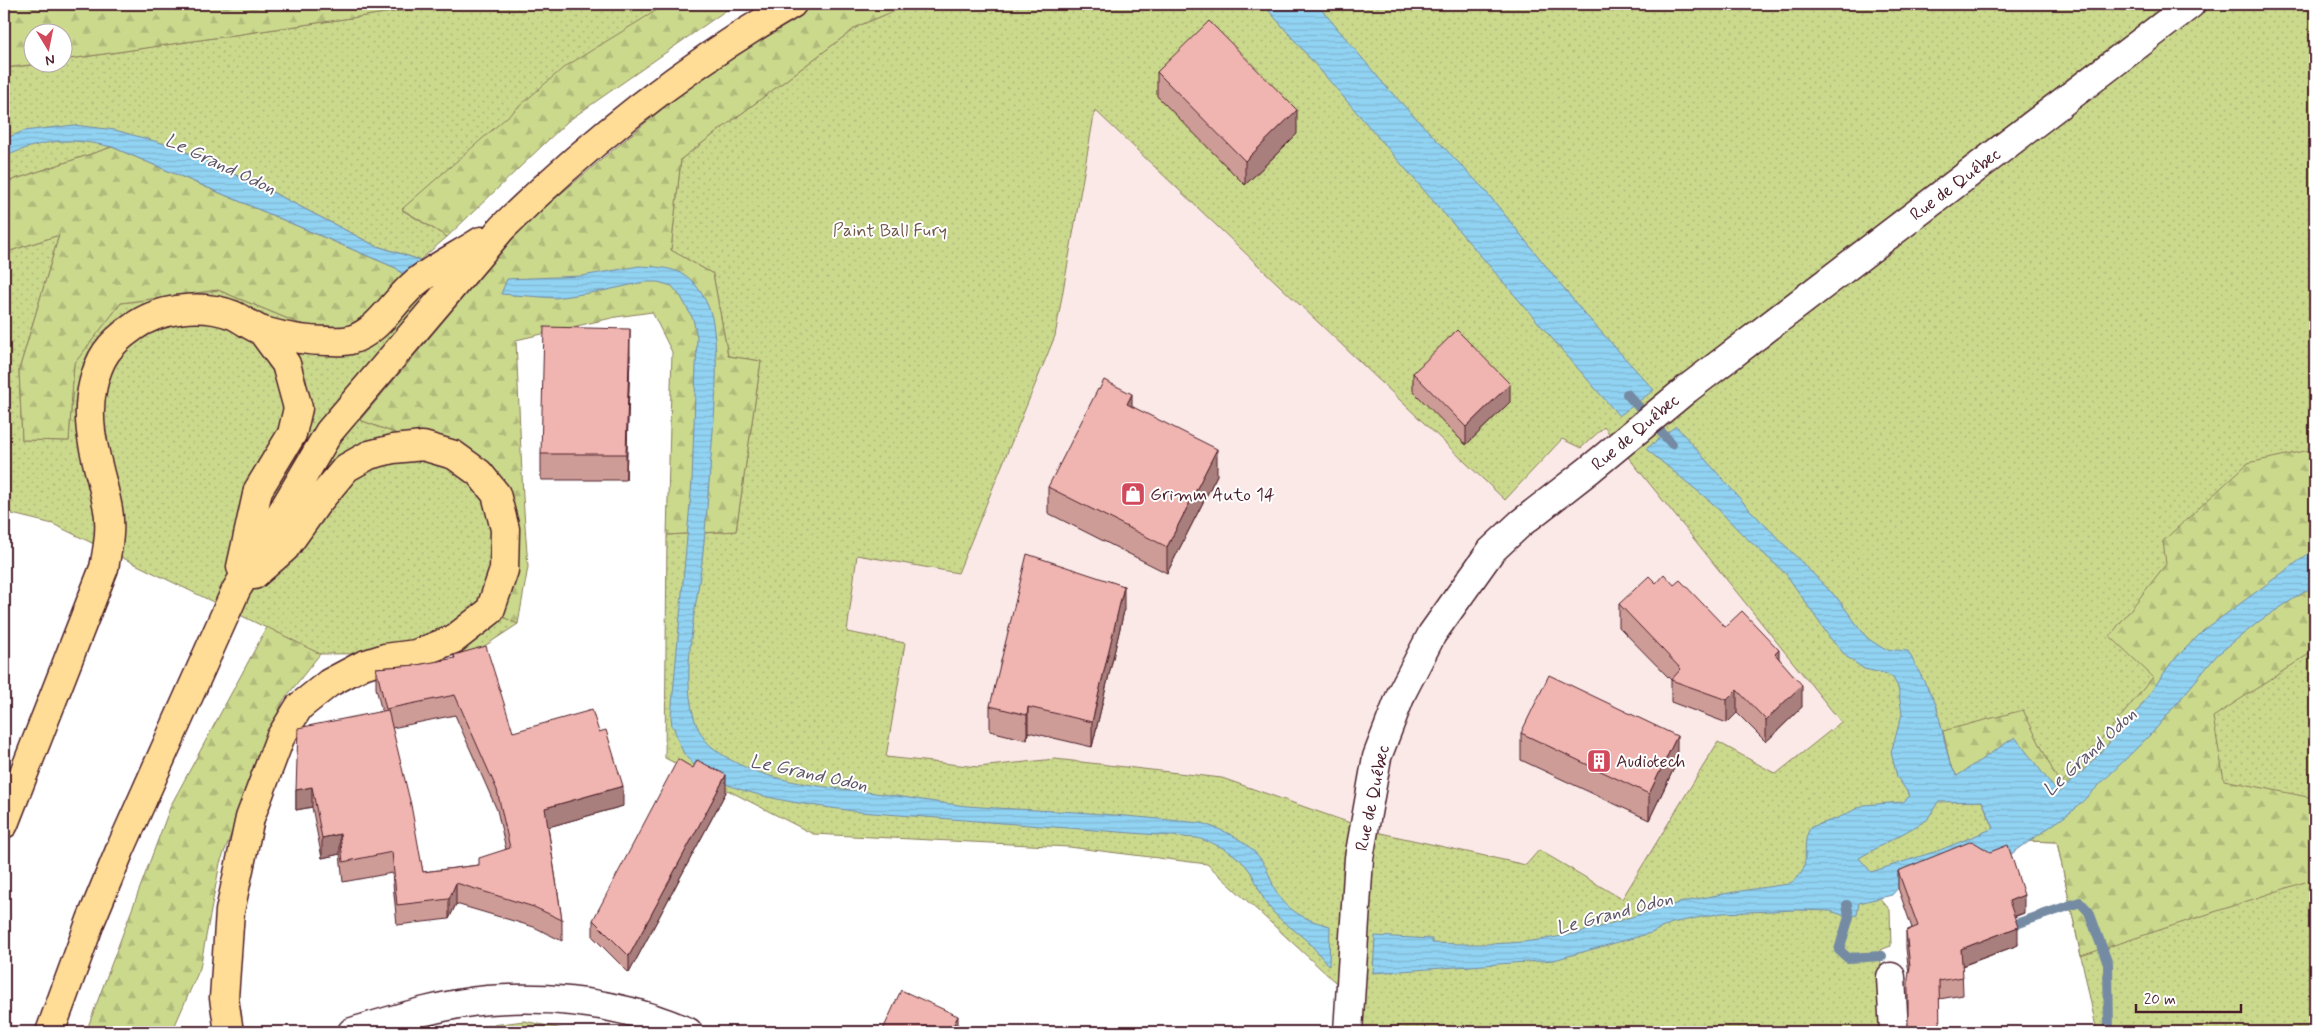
<svg xmlns="http://www.w3.org/2000/svg" width="2319" height="1036" viewBox="0 0 2319 1036" font-family="Mynerve,sans-serif">
  <style>
    .built { fill: #fae9e7 }
    .grass { fill: url(#grass-dots); stroke: #8a7c5c; fill-rule: evenodd }
    .forest { fill: url(#forest-firs); stroke: #8a7c5c }
    .water { fill: url(#water-rules); stroke: #758ba3; fill-rule: evenodd }
    .lines { fill: none; stroke-linecap: round; stroke-linejoin: round }
    .stream { stroke: #758ba3; stroke-width: 10 }
    .minor-casing { stroke: #4a1f2b; stroke-width: 31 }
    .major-casing { stroke: #4a1f2b; stroke-width: 31 }
    .minor { stroke: #fff; stroke-width: 28 }
    .major { stroke: #ffdd96; stroke-width: 28 }
    .wall { fill: #ce9c97; stroke: #4a1f2b; fill-rule: evenodd }
    .shaded-wall { fill: #a87f7b; stroke: #4a1f2b }
    .building { fill: #f0b5b0; stroke: #4a1f2b }
    .labels { text-anchor: middle; stroke-width: 4; stroke-linejoin: round; paint-order: stroke }
    .street-label { font-size: 18px; fill: #4a1f2b; stroke: #fff }
    .park-label { font-size: 18px; fill: #715748; stroke: #fff }
    .poi-label { font-size: 18px; fill: #4a1f2b; stroke: #fff; text-anchor: start }
    .water-label { font-size: 19px; font-style: italic; fill: #5f5567; stroke: #fff }
  </style>
  <defs>
    <pattern id="grass-dots" width="8" height="8" patternUnits="userSpaceOnUse" patternTransform="scale(1.25)"><rect width="8" height="8" fill="#cbd98d"/><path d="M2 2h.1M6 6h.1" fill="none" stroke="#b0ba7a" stroke-width="1.8" stroke-linecap="round"/></pattern>
    <pattern id="forest-firs" width="22" height="20" patternUnits="userSpaceOnUse" patternTransform="scale(1.25)"><rect width="22" height="20" fill="#cbd98d"/><path d="M5 1l3.5 6h-7zM16 11l3.5 6h-7z" fill="#b0ba7a"/></pattern>
    <pattern id="water-rules" width="6" height="5" patternUnits="userSpaceOnUse" patternTransform="scale(1.25)"><rect width="6" height="5" fill="#91d3f3"/><path d="M0 2.5h6" fill="none" stroke="#7fb5d0"/></pattern>
  </defs>
  <rect width="100%" height="100%" fill="#fff"/>
  <filter id="ink" filterUnits="userSpaceOnUse"><feTurbulence type="fractalNoise" baseFrequency=".02" numOctaves="2"/><feDisplacementMap in="SourceGraphic" scale="10" xChannelSelector="R" yChannelSelector="G"/><feConvolveMatrix kernelMatrix="1 2 1 2 8 2 1 2 1" color-interpolation-filters="sRGB"/></filter>
  <g filter="url(#ink)">
    <path class="built" d="M 1095,109 L 1505,500 L 1562,439 L 1604,426 L 1841,722 L 1776,774 L 1718,742 L 1623,899 L 1539,850 L 1526,865 L 1376,832 L 1222,778 L 1055,759 L 978,767 L 885,757 L 905,644 L 847,632 L 857,555 L 958,573 L 1055,336 Z"/>
    <path class="grass" d="M 447,4 L 658,4 L 657,10 L 402,210 L 447,237 L 420,260 L 374,245 L 276,194 L 176,147 L 112,147 L 4,183 L 4,68 L 62,62 L 63,60 Z
      M 911,4 L 2315,4 L 2315,1032 L 2097,1032 L 2057,842 L 2000,840 L 1871,888 L 1890,910 L 1891,946 L 1880,950 L 1885,1032 L 1358,1032 L 1359,1004 L 1207,864 L 1069,847 L 813,834 L 665,758 L 667,535 L 736,531 L 761,361 L 728,356 L 713,274 L 671,250 L 681,159 L 858,26 ZM 1095,110 L 1505,500 L 1562,439 L 1581,448 L 1604,427 L 1841,722 L 1776,774 L 1718,742 L 1622,899 L 1539,850 L 1526,865 L 1376,832 L 1222,778 L 1055,759 L 978,767 L 886,757 L 905,643 L 847,632 L 857,555 L 958,573 L 1055,336 Z
      M 59,235 L 19,370 L 22,440 L 69,441 L 74,363 L 121,303 L 218,290 L 303,325 L 408,279 L 472,286 L 360,420 L 454,455 L 496,494 L 491,611 L 518,624 L 474,653 L 320,654 L 53,524 L 4,512 L 4,253 Z
      M 524,1021 L 577,1032 L 438,1032 Z"/>
    <path class="forest" d="M 4,4 L 447,4 L 63,60 L 62,32 L 32,32 L 32,62 L 47,63 L 4,68 Z
      M 658,4 L 739,4 L 725,11 L 568,121 L 447,237 L 402,209 L 563,68 L 657,10 Z
      M 815,4 L 911,4 L 858,26 L 681,159 L 671,250 L 713,274 L 728,356 L 761,361 L 736,531 L 667,535 L 672,352 L 652,312 L 616,317 L 516,340 L 523,497 L 528,567 L 518,624 L 490,611 L 505,529 L 454,455 L 360,420 L 527,222 L 718,62 Z
      M 112,147 L 396,268 L 408,279 L 356,327 L 303,325 L 218,290 L 121,303 L 74,364 L 69,441 L 22,440 L 19,370 L 59,235 L 4,253 L 4,183 Z
      M 2315,449 L 2315,650 L 2213,717 L 2224,780 L 2313,798 L 2311,880 L 2081,956 L 2057,842 L 1999,840 L 1982,801 L 1960,801 L 1957,776 L 1950,764 L 1943,731 L 2023,710 L 2060,785 L 2114,725 L 2153,677 L 2110,636 L 2166,564 L 2163,541 L 2248,463 Z
      M 267,627 L 320,654 L 283,701 L 220,863 L 200,968 L 172,1032 L 86,1032 L 171,805 Z"/>
    <path class="water" d="M 1263,4 L 1317,4 L 1388,89 L 1484,189 L 1583,312 L 1654,390 L 1619,416 Z
      M 74,125 L 115,130 L 176,147 L 276,194 L 374,245 L 420,260 L 408,279 L 396,268 L 112,147 C 68,137 45,139 4,157 L 4,139 L 24,131 Z
      M 639,266 C 657,267 679,267 692,281 C 702,291 711,309 713,323 C 720,368 714,413 711,458 C 708,492 706,527 702,561 C 697,608 670,711 712,747 C 755,783 822,786 875,793 C 906,797 937,803 967,806 C 1004,809 1040,810 1076,812 C 1118,815 1159,819 1201,823 C 1223,830 1244,838 1259,857 C 1266,865 1269,875 1273,885 C 1284,910 1305,920 1330,926 L 1329,966 C 1320,956 1311,943 1300,935 C 1291,927 1282,922 1274,913 C 1262,899 1260,891 1253,876 C 1241,855 1220,845 1197,838 L 860,812 C 813,805 720,797 688,759 C 681,750 677,739 674,728 L 672,727 L 671,716 L 692,481 L 697,337 L 693,319 L 681,297 L 672,286 L 658,282 L 644,282 L 603,291 L 555,298 L 501,294 L 507,279 L 582,276 Z
      M 1676,426 L 1750,510 L 1838,599 L 1867,638 L 1884,649 L 1908,651 L 1936,704 L 1950,764 L 1957,776 L 2015,737 L 2058,793 L 2085,769 L 2134,716 L 2171,663 L 2204,630 L 2315,549 L 2315,585 L 2261,620 L 2217,655 L 2154,731 L 2074,810 L 1990,869 L 1898,888 L 1892,895 L 1859,903 L 1857,915 L 1849,917 L 1830,911 L 1797,910 L 1722,913 L 1672,923 L 1651,933 L 1554,960 L 1373,973 L 1375,936 L 1432,939 L 1432,943 C 1474,945 1516,945 1557,937 C 1594,931 1628,917 1664,907 C 1704,896 1746,890 1788,884 C 1817,870 1797,847 1811,827 L 1838,818 L 1864,805 L 1903,802 L 1910,796 L 1897,777 L 1891,752 L 1902,714 L 1898,687 L 1893,678 L 1887,674 L 1864,669 L 1847,657 L 1830,638 L 1786,574 L 1743,535 L 1711,502 L 1646,449 ZM 1982,801 L 1994,828 L 1940,850 L 1871,872 L 1859,858 L 1927,820 L 1938,802 Z"/>
    <g class="lines">
      <path class="stream" d="M 1627,394 L 1672,444
        M 1847,905 L 1849,917 L 1839,950 L 1848,958 L 1882,956
        M 2016,924 L 2080,902 L 2089,912 L 2108,964 L 2109,1032"/>
      <defs>
        <path id="minor" d="M 1891,977 L 1894,1032
          M 352,1032 C 396,1019 442,1004 488,1000 C 556,995 626,1004 688,1032
          M 1348,1032 L 1359,858 L 1377,757 L 1402,692 L 1432,634 L 1491,551 L 1521,523 L 1589,470 L 1687,389 L 2191,4"/>
        <path id="major" d="M 241,567 L 258,490 L 292,434 L 298,408 L 286,364 L 261,330
          M 4,824 L 104,568 C 108,547 112,525 107,504 C 99,463 83,428 93,385 C 99,358 109,344 132,328 C 158,308 202,303 233,315 C 244,320 253,328 263,331 C 284,337 305,341 327,341 C 334,341 343,342 350,340 C 380,332 395,297 420,279 C 439,265 461,254 481,241
          M 50,1032 L 91,920 L 120,850 L 236,590 L 329,432 L 502,228 C 589,142 686,66 792,4
          M 229,1032 L 224,998 L 230,911 L 250,818 L 280,738 L 299,707 L 329,683 L 363,665 L 385,658 L 416,654 L 454,639 L 490,611 L 504,570 L 505,529 L 496,494 L 479,473 L 454,455 L 423,446 L 393,449 L 369,455 L 346,468 L 317,503 L 285,548 L 254,575"/>
      </defs>
      <use href="#minor" class="minor-casing"/>
      <use href="#major" class="major-casing"/>
      <use href="#minor" class="minor"/>
      <use href="#major" class="major"/>
    </g>
    <path class="wall" d="M 1157,72 L 1297,134 L 1245,185 L 1157,96 Z
      M 630,355 L 626,480 L 541,480 L 541,454 Z
      M 1413,373 L 1510,402 L 1466,445 L 1413,391 Z
      M 1132,406 L 1217,475 L 1167,573 L 1048,513 L 1048,487 Z
      M 1656,583 L 1674,585 L 1725,627 L 1779,658 L 1802,707 L 1766,742 L 1737,713 L 1727,723 L 1671,702 L 1671,680 L 1619,627 L 1619,604 Z
      M 1124,611 L 1092,747 L 1028,732 L 1027,740 L 990,731 L 990,706 Z
      M 454,655 L 513,732 L 623,806 L 548,827 L 562,920 L 562,941 L 534,927 L 456,904 L 449,919 L 397,925 L 392,873 L 343,882 L 340,854 L 322,858 L 312,807 L 296,810 L 296,790 L 382,712 L 376,688 L 376,668 L 417,665 L 454,659 ZM 455,715 L 497,810 L 506,849 L 479,865 L 423,872 L 392,728 Z
      M 1521,733 L 1677,762 L 1649,820 L 1521,760 Z
      M 726,792 L 629,973 L 593,937 L 593,920 Z
      M 1898,871 L 2024,913 L 2014,917 L 2018,945 L 1962,966 L 1963,995 L 1939,999 L 1909,974 L 1906,948 L 1906,931 L 1912,928 L 1898,888 Z"/>
    <path class="shaded-wall" d="M 1297,110 L 1297,134 L 1245,185 L 1245,161 Z
      M 630,329 L 630,355 L 626,480 L 626,454 Z
      M 1510,384 L 1510,402 L 1466,445 L 1466,427 Z
      M 1132,394 L 1132,420 L 1127,404 Z
      M 1217,449 L 1217,475 L 1167,573 L 1167,547 Z
      M 1124,586 L 1124,611 L 1092,747 L 1092,722 Z
      M 1779,650 L 1779,672 L 1775,654 Z
      M 1802,685 L 1802,707 L 1766,742 L 1766,720 Z
      M 1737,690 L 1737,713 L 1727,723 L 1727,700 Z
      M 1028,707 L 1028,732 L 1027,740 L 1027,715 Z
      M 1677,736 L 1677,762 L 1649,820 L 1649,794 Z
      M 726,775 L 726,792 L 629,973 L 629,956 Z
      M 623,786 L 623,806 L 545,828 L 545,808 Z
      M 312,787 L 312,807 L 296,810 L 296,790 Z
      M 340,834 L 340,854 L 322,858 L 322,838 Z
      M 456,883 L 456,904 L 449,919 L 449,899 Z
      M 2024,895 L 2024,913 L 2009,918 L 2009,901 Z
      M 2018,927 L 2018,945 L 1961,966 L 1961,949 Z
      M 958,1016 L 958,1032 L 950,1032 Z"/>
    <path class="building" d="M 1209,21 L 1297,110 L 1245,161 L 1157,72 Z
      M 544,327 L 630,329 L 626,454 L 541,454 Z
      M 1457,330 L 1510,384 L 1466,427 L 1413,373 Z
      M 1104,380 L 1132,394 L 1127,404 L 1217,449 L 1167,547 L 1048,487 L 1098,389 L 1099,390 Z
      M 1027,554 L 1124,586 L 1092,722 L 1028,707 L 1027,715 L 990,706 Z
      M 1664,574 L 1674,585 L 1680,580 L 1725,627 L 1742,611 L 1779,650 L 1775,654 L 1802,685 L 1766,720 L 1737,690 L 1727,700 L 1671,680 L 1681,669 L 1619,604 L 1649,576 L 1656,583 Z
      M 486,646 L 513,732 L 592,710 L 599,732 L 606,730 L 623,786 L 545,808 L 562,920 L 534,907 L 456,883 L 449,899 L 397,905 L 392,852 L 343,862 L 340,834 L 322,838 L 312,787 L 296,790 L 298,728 L 388,710 L 411,805 L 423,872 L 479,865 L 479,858 L 510,848 L 497,790 L 455,695 L 386,709 L 376,668 L 417,665 L 455,658 L 454,655 Z
      M 1549,675 L 1677,736 L 1649,794 L 1521,733 Z
      M 678,759 L 693,768 L 697,760 L 726,775 L 629,956 L 593,920 Z
      M 1972,841 L 1990,852 L 2008,845 L 2024,895 L 2009,901 L 2018,927 L 1961,949 L 1963,977 L 1939,981 L 1940,1032 L 1908,1032 L 1908,979 L 1910,967 L 1906,931 L 1918,926 L 1898,871 Z
      M 901,990 L 958,1016 L 950,1032 L 882,1032 Z"/>
  </g>
  <defs>
    <symbol id="shop-square" viewBox="-11 -11 22 22"><rect x="-9" y="-9" width="18" height="18" rx="4" fill="#d1495b" stroke="#fff"/><path d="M-5-2.5h2.3a2.7 3.5 0 0 1 5.4 0H5L5.5 6h-11ZM-1.5-2.5h3a1.5 2.3 0 0 0-3 0Z" fill="#fff"/></symbol>
    <symbol id="building-square" viewBox="-11 -11 22 22"><rect x="-9" y="-9" width="18" height="18" rx="4" fill="#d1495b" stroke="#fff"/><path d="M-4-6H4V6H1V3H-1V6H-4ZM-2.5-4.3h1.7v1.8h-1.7ZM.8-4.3h1.7v1.8H.8ZM-2.5-1h1.7V.8h-1.7ZM.8-1h1.7V.8H.8Z" fill="#fff"/></symbol>
  </defs>
  <g fill-rule="evenodd">
    <use href="#shop-square" x="1119" y="480" width="28" height="28"/>
    <use href="#building-square" x="1585" y="747" width="28" height="28"/>
  </g>
  <g class="labels">
    <g class="street-label">
      <text transform="translate(1955 184) rotate(-37)" y="6">Rue de Québec</text>
      <text transform="translate(1635 432) rotate(-40)" y="6">Rue de Québec</text>
      <text transform="translate(1372 798) rotate(-78)" y="6">Rue de Québec</text>
    </g>
    <g class="park-label">
      <text x="890" y="236">Paint Ball Fury</text>
    </g>
    <g class="poi-label">
      <text x="1150" y="500">Grimm Auto 14</text>
      <text x="1616" y="767">Audiotech</text>
    </g>
    <g class="water-label">
      <text transform="translate(221 163) rotate(25)" y="7">Le Grand Odon</text>
      <text transform="translate(2089 751) rotate(-43)" y="7">Le Grand Odon</text>
      <text transform="translate(809 772) rotate(12)" y="7">Le Grand Odon</text>
      <text transform="translate(1614 912) rotate(-15)" y="7">Le Grand Odon</text>
    </g>
  </g>
  <rect width="2319" height="1036" fill="none" stroke="#fff" stroke-width="20"/>
  <rect x="10" y="10" width="2299" height="1016" fill="none" stroke="#4a1f2b" stroke-width="2" filter="url(#ink)"/>
  <g transform="translate(48 48) rotate(170)"><circle r="24" fill="#ffffff" stroke="#b7a5aa"/>
  <path d="M0-4L9 19L0 12L-9 19Z" fill="#d1495b"/>
  <text y="-8" font-size="14" font-weight="bold" text-anchor="middle" fill="#4a1f2b">N</text>
  </g>
  <path d="M2136 1004v8h105v-8" fill="none" stroke="#4a1f2b" stroke-width="2.5"/>
  <text x="2144" y="1004" font-size="15" fill="#4a1f2b" stroke="#ffffff" stroke-width="4" paint-order="stroke">20 m</text>
</svg>
